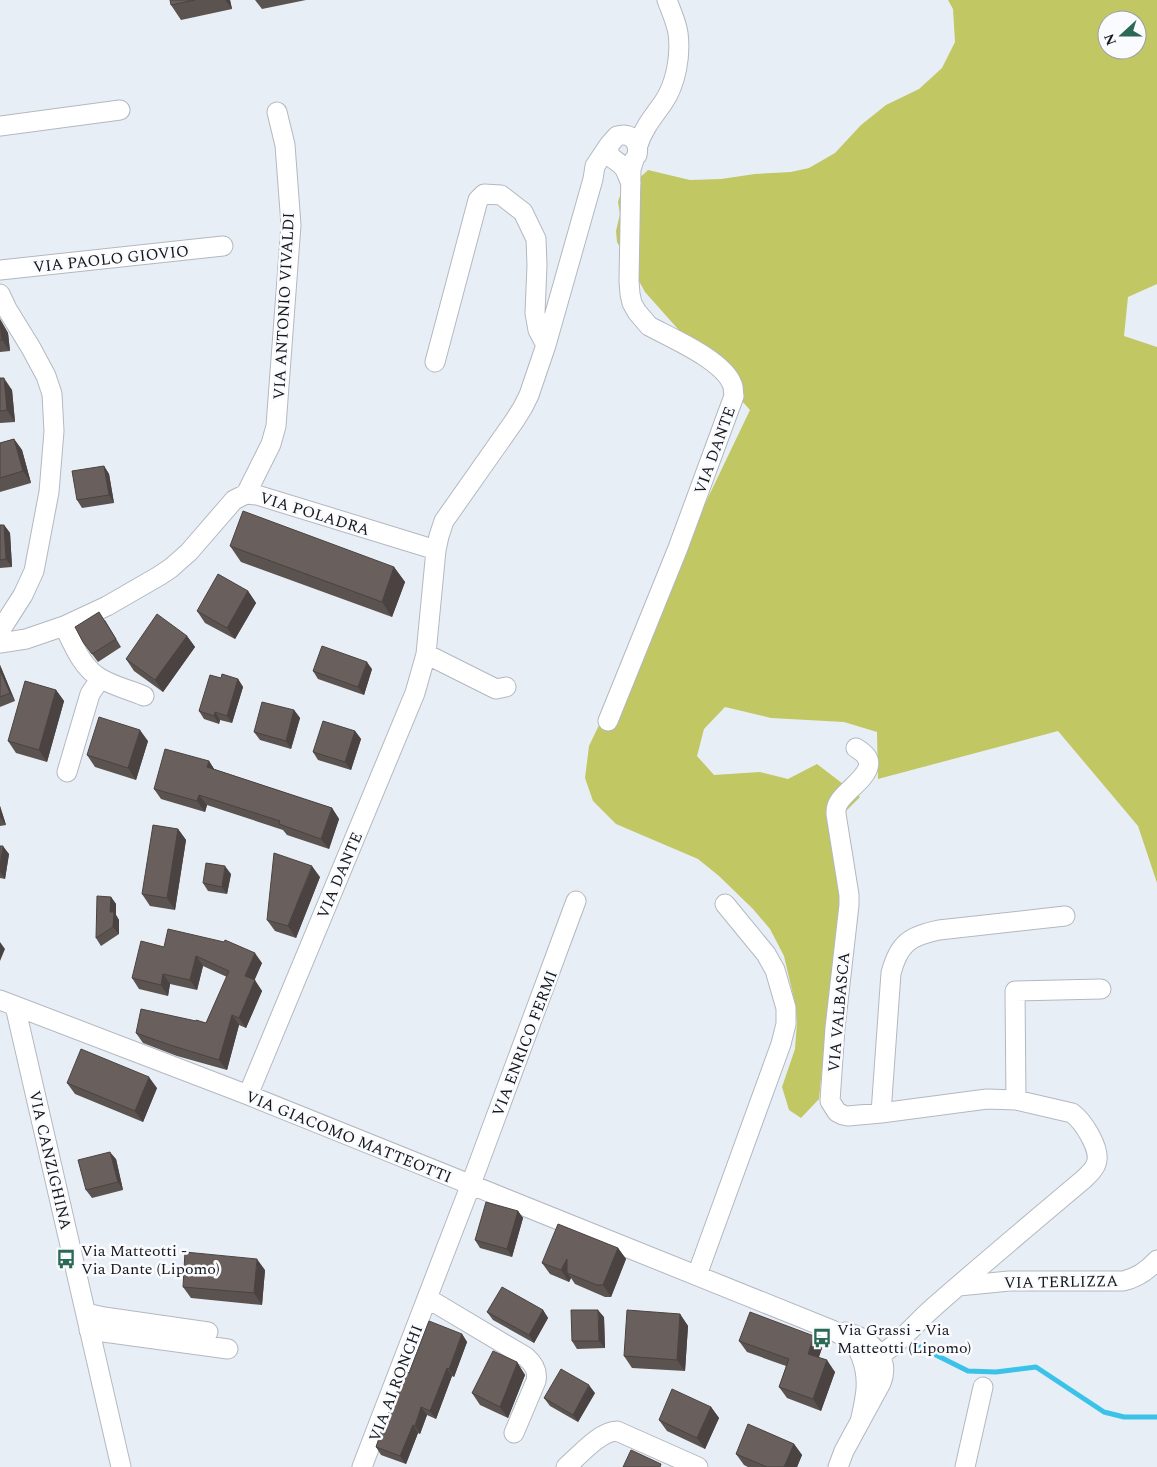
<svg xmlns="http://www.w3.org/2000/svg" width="1157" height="1467" viewBox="0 0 1157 1467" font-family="Spectral,serif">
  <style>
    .forest { fill: #c1c763; fill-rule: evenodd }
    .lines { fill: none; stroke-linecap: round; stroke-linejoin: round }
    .stream { stroke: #3bc2e8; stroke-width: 5 }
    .minor-casing { stroke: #b3b8c0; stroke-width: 21 }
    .minor { stroke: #fff; stroke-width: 19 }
    .wall { fill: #5a5350 }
    .shaded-wall { fill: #4a4341 }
    .building { fill: #69605d; stroke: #4a4341 }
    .labels { text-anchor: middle; stroke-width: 5; stroke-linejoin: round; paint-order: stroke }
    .street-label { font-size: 16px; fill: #15171a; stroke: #f9fbfe }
    .poi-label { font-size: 16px; fill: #15171a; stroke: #f9fbfe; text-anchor: start }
  </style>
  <rect width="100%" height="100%" fill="#e8eef6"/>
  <path class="forest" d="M 948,0 L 1157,0 L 1157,284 L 1128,297 L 1124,336 L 1157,347 L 1157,883 L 1138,826 L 1058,731 L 878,779 L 877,732 L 844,722 L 771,718 L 725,707 L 704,729 L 697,756 L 714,775 L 760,772 L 788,779 L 817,764 L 860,797 L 834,823 L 846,893 L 827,1051 L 822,1069 L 819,1099 L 801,1118 L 789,1110 L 782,1087 L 795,1049 L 797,1022 L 795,1003 L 784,956 L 770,929 L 753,909 L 719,876 L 698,859 L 616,824 L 593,801 L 585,778 L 589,746 L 750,410 L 645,292 L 617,242 L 616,231 L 620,214 L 618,202 L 620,196 L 648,170 L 690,180 L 721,179 L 755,174 L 791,172 L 809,168 L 835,153 L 861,125 L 886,105 L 919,89 L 942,68 L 955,42 L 953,9 ZM 1107,20 L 1137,20 L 1137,50 L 1107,50 Z"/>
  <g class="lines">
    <path class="stream" d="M 916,1345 L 968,1371 L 996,1372 L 1036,1367 L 1104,1412 L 1124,1417 L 1157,1417"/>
    <defs>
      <path id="minor" d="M 0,126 L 120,110
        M 638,145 C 643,129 653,117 663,103 C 676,84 681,56 678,33 C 676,21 671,11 667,0
        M 631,183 C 628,178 627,172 624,168 C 617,158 607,161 609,145 L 617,136 C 630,132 640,141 637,155
        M 0,270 L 223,246
        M 0,294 L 7,309 L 31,348 L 46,376 L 52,394 L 54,431 L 49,492 L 34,571 L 23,595 L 0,631
        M 435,362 L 478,200 L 484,194 L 501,195 L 523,212 L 536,239 L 537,265 L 535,313 L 538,330 L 546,345
        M 246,494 L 271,444 L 276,426 L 291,225 L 285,145 L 277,112
        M 64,626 C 73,644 82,668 100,678 C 113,686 130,690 144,696
        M 0,643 L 26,639 L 64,626 L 107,606 L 159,576 L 171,568 L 189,552 L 234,500 L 246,494 L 257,495 L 436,550
        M 426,654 L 496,689 L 506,687
        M 608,721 L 678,548 L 734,396 C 733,392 734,387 732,384 C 723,360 671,338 649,326 L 637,312 L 632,303 L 630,294 L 629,281 L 631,169 L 634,160
        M 856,748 C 891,768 843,788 837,806 C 836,808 836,812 836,814 L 849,895 L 849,905 L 835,1028 L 830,1101 L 837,1112 L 843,1115 L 848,1116 L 881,1113 L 987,1099 L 1016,1100 L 1072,1113 C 1083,1121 1102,1150 1096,1164 C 1094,1170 1089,1174 1084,1179 C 1034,1221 984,1263 935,1306 C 912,1326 893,1352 864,1364
        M 67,772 L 90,694 L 100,679
        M 0,1000 L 248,1095 L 832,1330 C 839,1334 846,1337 852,1342 C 857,1347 860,1353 862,1359 C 870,1382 865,1399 860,1422
        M 15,1006 L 121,1467
        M 248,1095 L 415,693 L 426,654 L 436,550 L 439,536 L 444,521 L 515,420 L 523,407 L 529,395 L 546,345 L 593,179 L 595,166 L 609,145
        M 1016,1100 L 1015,991 L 1101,989
        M 881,1113 L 891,973 C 899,943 910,936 939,930 L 1065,916
        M 697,1275 L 781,1044 L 786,1024 L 786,1008 L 775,970 L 766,954 L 725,904
        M 959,1286 L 1009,1281 L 1123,1281 C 1137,1278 1148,1270 1157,1260
        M 427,1298 L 526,1357 C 534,1364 538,1371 536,1381 L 514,1433
        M 86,1313 L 104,1317 L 208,1332
        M 89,1330 L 228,1349
        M 362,1467 L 471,1184 L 576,901
        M 566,1467 C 579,1456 600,1431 617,1431 L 698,1467
        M 838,1467 L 844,1451 L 881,1383 C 892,1357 868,1337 845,1332
        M 965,1467 L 983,1387"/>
    </defs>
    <use href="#minor" class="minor-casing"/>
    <use href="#minor" class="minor"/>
  </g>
  <path class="wall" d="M 170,0 L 230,0 L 232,9 L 181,20 L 171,5 Z
    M 255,0 L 306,0 L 262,9 Z
    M 0,319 L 8,333 L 10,351 L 0,352 Z
    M 0,378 L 12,390 L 15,422 L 0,423 Z
    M 14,439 L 22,450 L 31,483 L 0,492 L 0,443 Z
    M 104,466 L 109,474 L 114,503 L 82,508 L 77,500 Z
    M 0,525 L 4,525 L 10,533 L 12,567 L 0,568 Z
    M 230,546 L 394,567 L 405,582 L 392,617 L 241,562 Z
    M 248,591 L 256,603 L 235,639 L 205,623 L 197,611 Z
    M 105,620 L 121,647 L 98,662 L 83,642 Z
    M 187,636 L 195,647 L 163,692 L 134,671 L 126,659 Z
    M 0,665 L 15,701 L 0,707 Z
    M 372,669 L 364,695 L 318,679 L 313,671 Z
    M 221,678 L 238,679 L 243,687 L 232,723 L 220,720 L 219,724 L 204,719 L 199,711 Z
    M 56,690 L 64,701 L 47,762 L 16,753 L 8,741 Z
    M 294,710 L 300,718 L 291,749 L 260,740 L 254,732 Z
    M 355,731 L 361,739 L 351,770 L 318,760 L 313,752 Z
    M 148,741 L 136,780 L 95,767 L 87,755 Z
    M 209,761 L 214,769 L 332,808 L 339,819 L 329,849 L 287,835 L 283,830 L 207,805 L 205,812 L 161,799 L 154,789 Z
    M 0,806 L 6,825 L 0,826 Z
    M 178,829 L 186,840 L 175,910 L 150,906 L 142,894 Z
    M 0,846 L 9,854 L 5,879 L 0,878 Z
    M 231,874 L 227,894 L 208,891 L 203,883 Z
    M 320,877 L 296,938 L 275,931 L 267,920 Z
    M 111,897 L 116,904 L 116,915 L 119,920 L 119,934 L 101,946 L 96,938 Z
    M 164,947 L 262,963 L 254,980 L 262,991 L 246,1028 L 239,1025 L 227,1070 L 177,1056 L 143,1043 L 136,1033 L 196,1021 L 206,1023 L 227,977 L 203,966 L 197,990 L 170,984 L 168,996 L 139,989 L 132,978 Z
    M 67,1083 L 157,1088 L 143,1122 L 75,1094 Z
    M 116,1159 L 123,1190 L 92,1198 L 86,1190 Z
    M 518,1211 L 523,1218 L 512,1257 L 480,1248 L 475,1240 Z
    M 618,1248 L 626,1259 L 611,1297 L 605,1297 L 575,1284 L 571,1278 L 569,1282 L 550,1274 L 542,1263 Z
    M 265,1270 L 262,1305 L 191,1298 L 183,1287 Z
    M 543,1310 L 548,1318 L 534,1343 L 493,1320 L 487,1312 Z
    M 680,1314 L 688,1326 L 685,1371 L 632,1368 L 624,1356 Z
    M 604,1317 L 605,1348 L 577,1349 L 572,1341 Z
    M 462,1334 L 467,1342 L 454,1377 L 452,1376 L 436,1419 L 427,1415 L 420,1434 L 418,1433 L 406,1464 L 381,1455 L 376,1447 L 388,1415 L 409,1373 Z
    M 739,1341 L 822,1348 L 819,1357 L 835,1372 L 821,1411 L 787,1398 L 779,1387 L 786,1366 L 747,1352 Z
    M 517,1362 L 525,1375 L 508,1418 L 480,1405 L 472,1393 Z
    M 595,1393 L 578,1422 L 550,1406 L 544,1398 Z
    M 711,1407 L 719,1418 L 705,1449 L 667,1431 L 659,1420 Z
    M 794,1444 L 802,1455 L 797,1467 L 748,1467 L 744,1465 L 736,1454 Z"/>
  <path class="shaded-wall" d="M 225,0 L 230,0 L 232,9 Z
    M 0,319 L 8,333 L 10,351 L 2,340 Z
    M 4,378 L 12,390 L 15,422 L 7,410 Z
    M 14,439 L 22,450 L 31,483 L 23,471 Z
    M 104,466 L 109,474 L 114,503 L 109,495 Z
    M 4,525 L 10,533 L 12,567 L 6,559 Z
    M 394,567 L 405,582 L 392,617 L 382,602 Z
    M 248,591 L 256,603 L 235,639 L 227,628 Z
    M 187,636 L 195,647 L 163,692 L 155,680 Z
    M 367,662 L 372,669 L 364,695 L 358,687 Z
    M 0,665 L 15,701 L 10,693 L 0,670 Z
    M 238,679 L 243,687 L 232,723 L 227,716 Z
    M 56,690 L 64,701 L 47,762 L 39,750 Z
    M 294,710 L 300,718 L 291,749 L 286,741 Z
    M 215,712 L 220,720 L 219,724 L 214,716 Z
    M 140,730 L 148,741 L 136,780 L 128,768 Z
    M 355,731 L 361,739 L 351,770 L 345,762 Z
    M 209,761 L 216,772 L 207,767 Z
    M 199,795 L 207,805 L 205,812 L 197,801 Z
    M 0,806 L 6,825 L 0,817 Z
    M 332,808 L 339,819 L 329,849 L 321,839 Z
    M 178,829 L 186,840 L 175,910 L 167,898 Z
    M 3,846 L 9,854 L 5,879 L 0,872 Z
    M 225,866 L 231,874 L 227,894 L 222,887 Z
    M 312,866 L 320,877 L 296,938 L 288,926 Z
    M 111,897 L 116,904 L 116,915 L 119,920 L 119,934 L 113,927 L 110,912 Z
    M 0,942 L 5,949 L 0,961 Z
    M 255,953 L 262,963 L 252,986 L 245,976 Z
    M 196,956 L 203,966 L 197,990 L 190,980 Z
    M 163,974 L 170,984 L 168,996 L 161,985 Z
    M 255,980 L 262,991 L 246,1028 L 239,1018 Z
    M 232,1015 L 239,1025 L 227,1070 L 219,1060 Z
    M 149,1077 L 157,1088 L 143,1122 L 135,1111 Z
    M 110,1152 L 116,1159 L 123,1190 L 118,1182 Z
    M 518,1211 L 523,1218 L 512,1257 L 507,1249 Z
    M 618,1248 L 626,1259 L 611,1297 L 603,1285 Z
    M 257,1259 L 265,1270 L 262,1305 L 254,1293 Z
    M 567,1259 L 567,1273 L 571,1278 L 569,1282 L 561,1270 Z
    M 543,1310 L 548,1318 L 534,1343 L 529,1335 Z
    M 598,1310 L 604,1317 L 605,1348 L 599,1341 Z
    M 680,1314 L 688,1326 L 685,1371 L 677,1360 Z
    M 462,1334 L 467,1342 L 454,1377 L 449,1369 Z
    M 814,1336 L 822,1348 L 816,1365 L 808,1354 Z
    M 827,1360 L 835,1372 L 821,1411 L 813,1399 Z
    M 517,1362 L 525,1375 L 508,1418 L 500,1407 Z
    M 447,1368 L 452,1376 L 436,1419 L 430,1411 Z
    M 589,1385 L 595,1393 L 578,1422 L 573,1415 Z
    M 421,1407 L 427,1415 L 420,1434 L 415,1426 Z
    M 711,1407 L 719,1418 L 705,1449 L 697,1438 Z
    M 413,1425 L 418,1433 L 406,1464 L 400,1456 Z
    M 794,1444 L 802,1455 L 797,1467 L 784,1467 Z"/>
  <path class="building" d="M 170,0 L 195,0 L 171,5 Z
    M 0,321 L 2,340 L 0,340 Z
    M 0,378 L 4,378 L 7,410 L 0,411 Z
    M 14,439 L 23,471 L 0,478 L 0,443 Z
    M 104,466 L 109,495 L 77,500 L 72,471 Z
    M 243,511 L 394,567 L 382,602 L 230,546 Z
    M 0,525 L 4,525 L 6,559 L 0,560 Z
    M 218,574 L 248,591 L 227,628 L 197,611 Z
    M 99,612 L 116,639 L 92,654 L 83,642 L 75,627 Z
    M 157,614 L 187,636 L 155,680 L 126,659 Z
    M 322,646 L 367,662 L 358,687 L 313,671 Z
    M 0,670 L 10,693 L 0,697 Z
    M 222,674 L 238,679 L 227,716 L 215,712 L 214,716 L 199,711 L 210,675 L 221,678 Z
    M 25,681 L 56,690 L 39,750 L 8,741 Z
    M 262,702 L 294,710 L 286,741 L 254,732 Z
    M 99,717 L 140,730 L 128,768 L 87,755 Z
    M 323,721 L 355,731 L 345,762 L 313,752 Z
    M 165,749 L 209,761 L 207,767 L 332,808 L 321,839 L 279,824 L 280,821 L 199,795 L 197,801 L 154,789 Z
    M 153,825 L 178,829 L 167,898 L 142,894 Z
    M 0,846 L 3,846 L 0,868 Z
    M 274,853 L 312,866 L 288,926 L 267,920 Z
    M 206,863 L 225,866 L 222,887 L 203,883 Z
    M 97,896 L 111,897 L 110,912 L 114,912 L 113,927 L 96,938 Z
    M 168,929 L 224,942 L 225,940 L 255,953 L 245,976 L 255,980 L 239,1018 L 232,1015 L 219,1060 L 170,1045 L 136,1033 L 141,1009 L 196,1021 L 196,1020 L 206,1023 L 229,971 L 196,956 L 190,980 L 163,974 L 161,985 L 132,978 L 141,941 L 164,947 Z
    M 81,1049 L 149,1077 L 135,1111 L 67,1083 Z
    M 110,1152 L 118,1182 L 86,1190 L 78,1160 Z
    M 486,1202 L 518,1211 L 507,1249 L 475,1240 Z
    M 558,1224 L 618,1248 L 603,1285 L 597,1285 L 567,1273 L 567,1259 L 561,1270 L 542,1263 Z
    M 185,1252 L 257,1259 L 254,1293 L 183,1287 Z
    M 502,1287 L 543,1310 L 529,1335 L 487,1312 Z
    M 571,1310 L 598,1310 L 599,1341 L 572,1341 Z
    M 627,1310 L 680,1314 L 677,1360 L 624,1356 Z
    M 750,1312 L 814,1336 L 808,1354 L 827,1360 L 813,1399 L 779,1387 L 789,1359 L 739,1341 Z
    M 429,1321 L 462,1334 L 449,1369 L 447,1368 L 430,1411 L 421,1407 L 415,1426 L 413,1425 L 400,1456 L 376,1447 L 387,1414 L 388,1415 L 405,1371 L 409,1373 Z
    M 493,1351 L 517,1362 L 517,1364 L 500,1407 L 472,1393 Z
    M 561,1369 L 589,1385 L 573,1415 L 544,1398 Z
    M 672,1389 L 711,1407 L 697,1438 L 659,1420 Z
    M 748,1424 L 794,1444 L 784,1467 L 767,1467 L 736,1454 Z
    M 631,1450 L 661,1464 L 660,1467 L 623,1467 Z"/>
  <defs>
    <symbol id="bus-bare" viewBox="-9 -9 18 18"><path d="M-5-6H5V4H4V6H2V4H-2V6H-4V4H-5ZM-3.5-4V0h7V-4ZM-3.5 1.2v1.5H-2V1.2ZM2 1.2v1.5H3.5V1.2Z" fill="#2b6955" stroke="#f9fbfe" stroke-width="2.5" paint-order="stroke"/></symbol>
  </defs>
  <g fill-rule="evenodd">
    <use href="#bus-bare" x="52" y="1245" width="28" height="28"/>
    <use href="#bus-bare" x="808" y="1324" width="28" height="28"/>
  </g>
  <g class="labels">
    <g class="street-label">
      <text transform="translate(111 258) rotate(-6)" y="6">VIA PAOLO GIOVIO</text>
      <text transform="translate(283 306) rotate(-87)" y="6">VIA ANTONIO VIVALDI</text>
      <text transform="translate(714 450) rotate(-70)" y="6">VIA DANTE</text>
      <text transform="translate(315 513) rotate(17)" y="6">VIA POLADRA</text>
      <text transform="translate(339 875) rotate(-67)" y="6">VIA DANTE</text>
      <text transform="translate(838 1012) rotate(-85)" y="6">VIA VALBASCA</text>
      <text transform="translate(524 1043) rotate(-69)" y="6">VIA ENRICO FERMI</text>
      <text transform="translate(349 1136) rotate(22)" y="6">VIA GIACOMO MATTEOTTI</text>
      <text transform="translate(51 1160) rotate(77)" y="6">VIA CANZIGHINA</text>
      <text transform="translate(1061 1281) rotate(-1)" y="6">VIA TERLIZZA</text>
      <text transform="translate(395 1383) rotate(-69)" y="6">VIA AI RONCHI</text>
    </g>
    <g class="poi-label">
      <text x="81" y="1256">Via Matteotti -<tspan x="81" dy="18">Via Dante (Lipomo)</tspan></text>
      <text x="837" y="1335">Via Grassi - Via<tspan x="837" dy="18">Matteotti (Lipomo)</tspan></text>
    </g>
  </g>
  <g transform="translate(1122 35) rotate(249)"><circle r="24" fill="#f9fbfe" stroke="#9ea0a3"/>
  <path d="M0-4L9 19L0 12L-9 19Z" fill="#2b6955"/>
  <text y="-8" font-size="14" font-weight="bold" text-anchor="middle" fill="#15171a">N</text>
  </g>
</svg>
